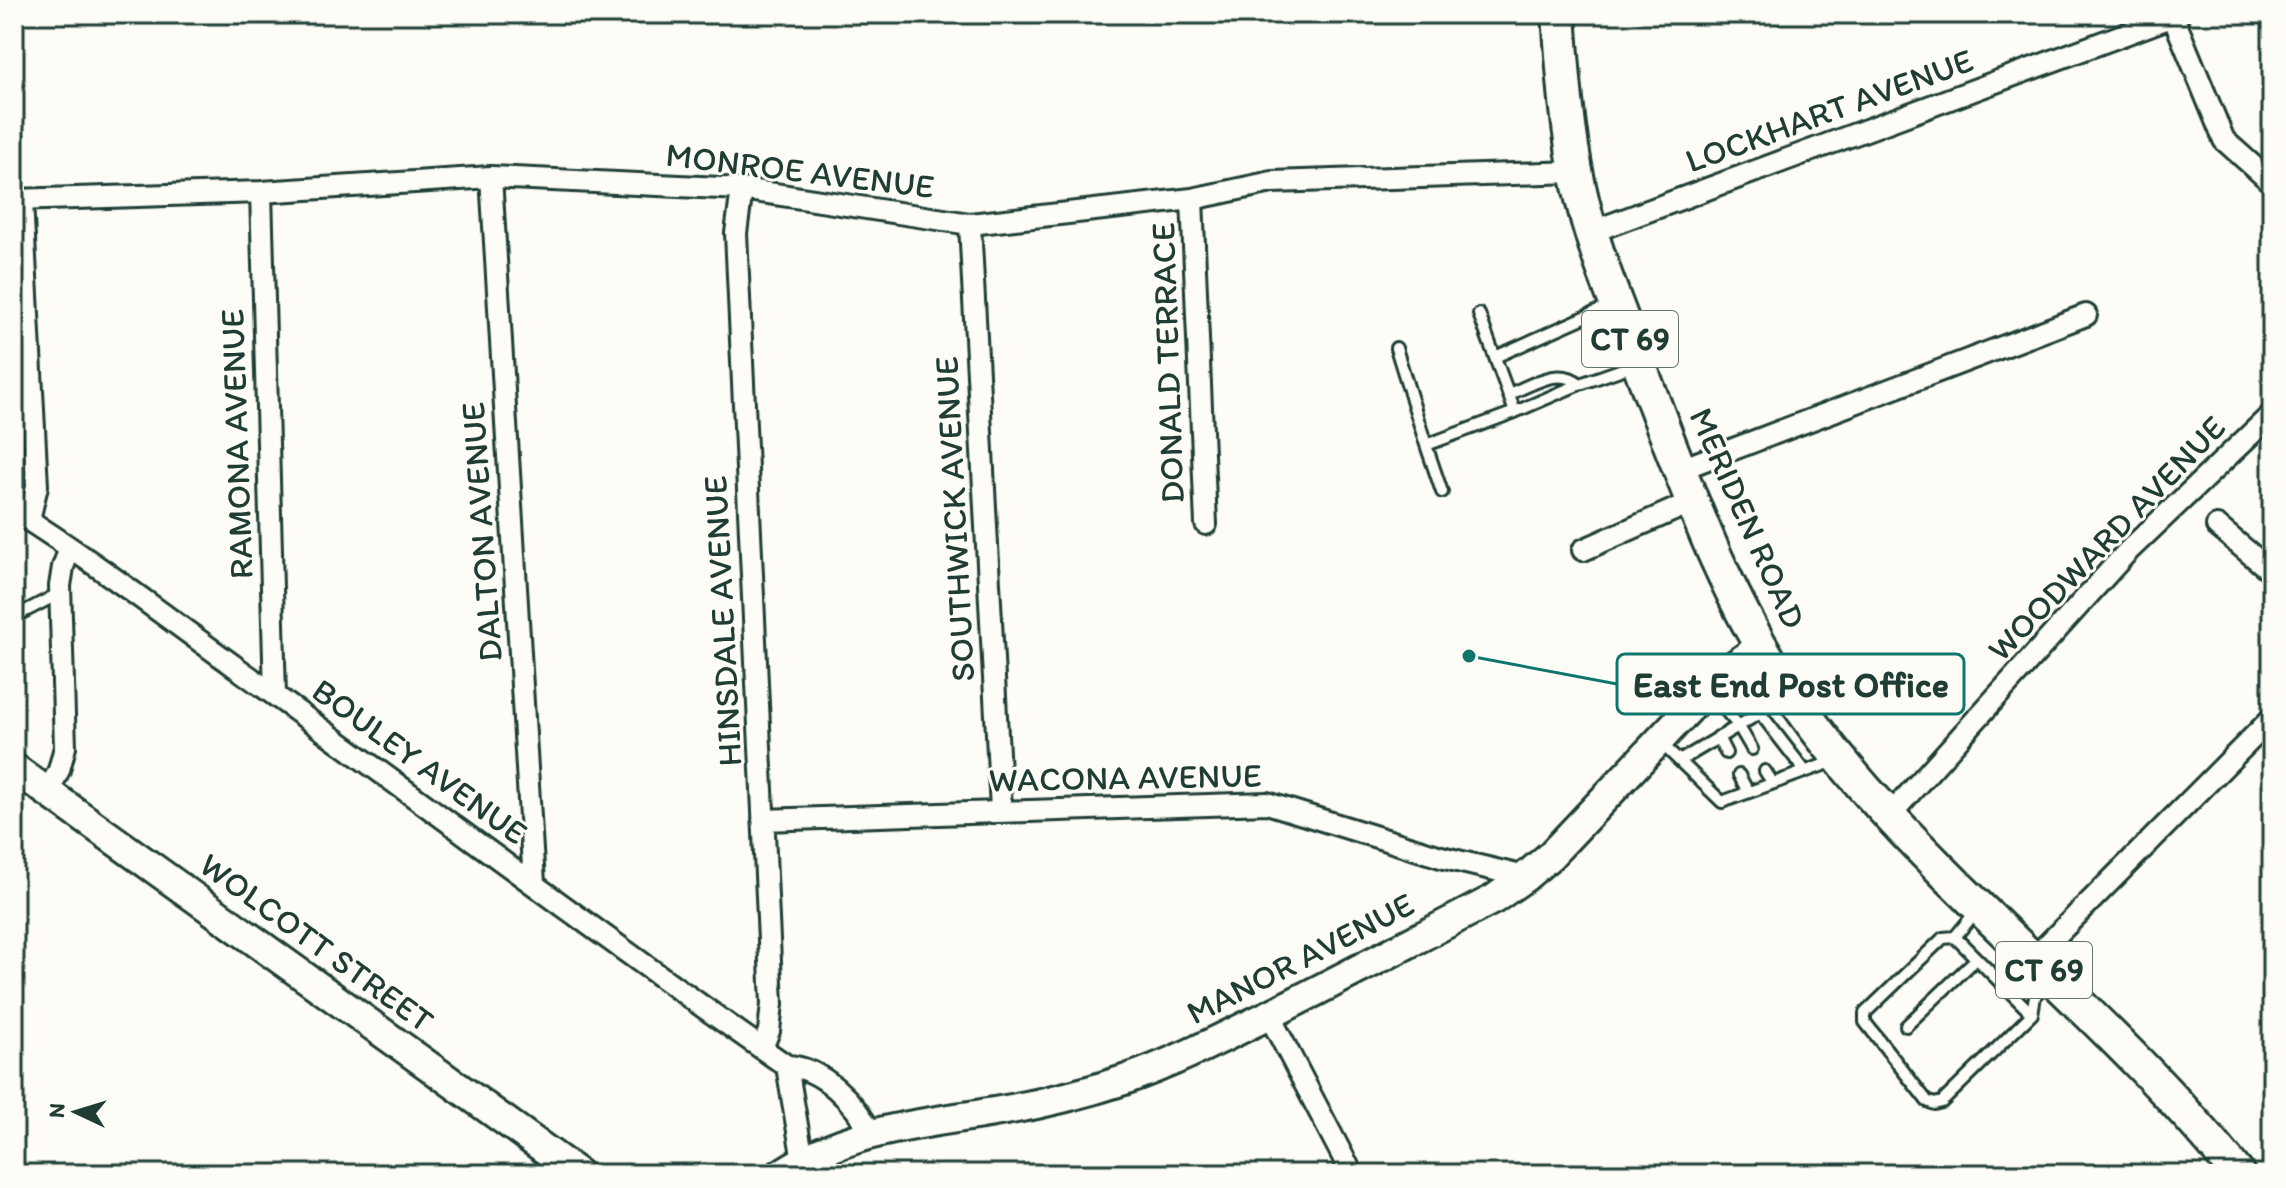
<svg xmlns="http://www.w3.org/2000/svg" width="2286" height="1188" viewBox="0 0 2286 1188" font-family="Itim,sans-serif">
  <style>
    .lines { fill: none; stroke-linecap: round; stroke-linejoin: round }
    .service-casing { stroke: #1f3d34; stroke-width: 16 }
    .minor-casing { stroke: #1f3d34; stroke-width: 26 }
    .secondary-casing { stroke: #1f3d34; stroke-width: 34 }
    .primary-casing { stroke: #1f3d34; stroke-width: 38 }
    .service { stroke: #fdfcf7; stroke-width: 10 }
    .minor { stroke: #fdfcf7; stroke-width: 20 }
    .secondary { stroke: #fdfcf7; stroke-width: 28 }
    .primary { stroke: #fdfcf7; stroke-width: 32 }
    .labels { text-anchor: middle; stroke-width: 6; stroke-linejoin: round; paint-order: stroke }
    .shield { fill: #fdfcf7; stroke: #62766e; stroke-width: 2 }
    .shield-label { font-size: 32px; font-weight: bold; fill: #1f3d34 }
    .street-label { font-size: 34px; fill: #1f3d34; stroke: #fdfcf7 }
    .leader { fill: none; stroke: #0f766e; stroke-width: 3 }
    .callout-dot { fill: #0f766e; stroke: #fdfcf7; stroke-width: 3 }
    .callout { fill: #fdfcf7; stroke: #0f766e; stroke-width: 3 }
    .callout-label { font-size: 36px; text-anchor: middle; font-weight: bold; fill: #1f3d34 }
  </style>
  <rect width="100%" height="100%" fill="#fdfcf7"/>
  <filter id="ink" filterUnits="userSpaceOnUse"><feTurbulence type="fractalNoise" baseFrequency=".0125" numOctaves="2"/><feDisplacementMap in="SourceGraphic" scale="16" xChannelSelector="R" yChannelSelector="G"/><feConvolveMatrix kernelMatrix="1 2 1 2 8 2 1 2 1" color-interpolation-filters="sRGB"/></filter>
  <g filter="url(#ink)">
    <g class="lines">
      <defs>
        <path id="service" d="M 1396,348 L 1426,445 L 1515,412 L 1479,314
          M 1495,357 L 1614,304
          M 1509,394 C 1532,385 1559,366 1580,384 L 1634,365
          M 1515,412 L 1580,384
          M 1426,445 L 1442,492
          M 14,623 L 18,615 L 60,593
          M 1708,690 L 1738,725 L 1752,749
          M 1787,694 L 1760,713 L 1805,771
          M 1718,737 L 1726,753
          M 1660,742 L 1722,802 L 1837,760
          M 1681,760 L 1760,713
          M 1765,771 L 1772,782
          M 1739,775 L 1748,792
          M 1978,909 L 1955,937 L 1943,938 L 1865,1013 L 1865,1022 L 1927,1101 L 1934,1104 L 1942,1102 L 2032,1014 L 2035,996 L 2050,979
          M 1955,937 L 2032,1014
          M 1906,1026 L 1975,960"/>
        <path id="minor" d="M 2172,14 L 2224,140 L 2272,183
          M 491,177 L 534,883
          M 742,189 L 736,233 L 772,1004 L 769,1031 L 762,1048
          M 261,192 L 275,695
          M 1192,199 L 1206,524
          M 14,200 L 261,192 L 491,177 L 742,189 L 970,224 L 1192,199 L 1272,182 L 1576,172
          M 22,200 L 37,486 L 29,520
          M 970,224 L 1001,810
          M 1591,232 L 2179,14
          M 1681,469 L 2086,315
          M 14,511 C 91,559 163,615 237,668 C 421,800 601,937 787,1066 C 822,1067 856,1104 871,1133
          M 2217,526 L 2272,572
          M 1583,550 L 1694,501
          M 48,792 L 59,770 L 65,747 L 60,586 L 63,567 L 70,548
          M 1890,815 L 2127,552 L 2272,414
          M 763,820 L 1267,803 L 1441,857 L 1525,877
          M 2033,959 L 2272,718
          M 1269,1015 L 1352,1174
          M 787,1066 L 803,1161"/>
        <path id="secondary" d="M 14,768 L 579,1174
          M 781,1174 C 849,1129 917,1125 994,1112 C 1038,1105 1082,1094 1124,1080 C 1176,1062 1224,1037 1273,1013 C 1347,976 1420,937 1494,899 L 1525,877 L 1551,855 L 1722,674 L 1762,646"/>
        <path id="primary" d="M 1559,14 C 1563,71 1567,130 1579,186 C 1593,252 1621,314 1644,377 C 1685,483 1724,596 1789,691 C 1812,726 1839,759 1866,790 C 1984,923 2126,1035 2238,1174"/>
      </defs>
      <use href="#service" class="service-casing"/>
      <use href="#minor" class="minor-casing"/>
      <use href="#secondary" class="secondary-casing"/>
      <use href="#primary" class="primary-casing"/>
      <use href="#service" class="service"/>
      <use href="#minor" class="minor"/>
      <use href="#secondary" class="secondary"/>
      <use href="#primary" class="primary"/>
    </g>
  </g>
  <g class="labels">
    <g class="shield">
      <rect x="1582" y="311" width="96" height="56" rx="6"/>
      <rect x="1996" y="942" width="96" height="56" rx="6"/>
    </g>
    <g class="shield-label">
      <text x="1630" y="350">CT 69</text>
      <text x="2044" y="981">CT 69</text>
    </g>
    <g class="street-label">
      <text transform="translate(1829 110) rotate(-20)" y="12">LOCKHART AVENUE</text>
      <text transform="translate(800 170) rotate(7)" y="12">MONROE AVENUE</text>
      <text transform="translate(1167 363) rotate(-92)" y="12">DONALD TERRACE</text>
      <text transform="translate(236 444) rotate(-92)" y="12">RAMONA AVENUE</text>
      <text transform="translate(1748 518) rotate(66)" y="12">MERIDEN ROAD</text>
      <text transform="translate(954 519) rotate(-93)" y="12">SOUTHWICK AVENUE</text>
      <text transform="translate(481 532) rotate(-94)" y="12">DALTON AVENUE</text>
      <text transform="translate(2106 538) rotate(-46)" y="12">WOODWARD AVENUE</text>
      <text transform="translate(722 621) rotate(-93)" y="12">HINSDALE AVENUE</text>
      <text transform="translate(420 761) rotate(36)" y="12">BOULEY AVENUE</text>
      <text transform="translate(1125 777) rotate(-1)" y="12">WACONA AVENUE</text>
      <text transform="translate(317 942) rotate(36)" y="12">WOLCOTT STREET</text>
      <text transform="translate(1300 958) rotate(-27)" y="12">MANOR AVENUE</text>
    </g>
  </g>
  <path class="leader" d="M1469 656L1617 684"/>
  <circle class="callout-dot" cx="1469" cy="656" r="8"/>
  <rect class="callout" x="1617" y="654" width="347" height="60" rx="8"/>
  <g class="callout-label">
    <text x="1791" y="697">East End Post Office</text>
  </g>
  <rect width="2286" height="1188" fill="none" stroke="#fdfcf7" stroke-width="48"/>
  <rect x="24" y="24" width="2238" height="1140" fill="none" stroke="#1f3d34" stroke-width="3" filter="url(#ink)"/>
  <g transform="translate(76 1112) rotate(274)" stroke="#fdfcf7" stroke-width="6" paint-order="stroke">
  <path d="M0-6L14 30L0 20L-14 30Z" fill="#1f3d34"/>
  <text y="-12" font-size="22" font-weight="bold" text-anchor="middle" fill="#1f3d34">N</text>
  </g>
</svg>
